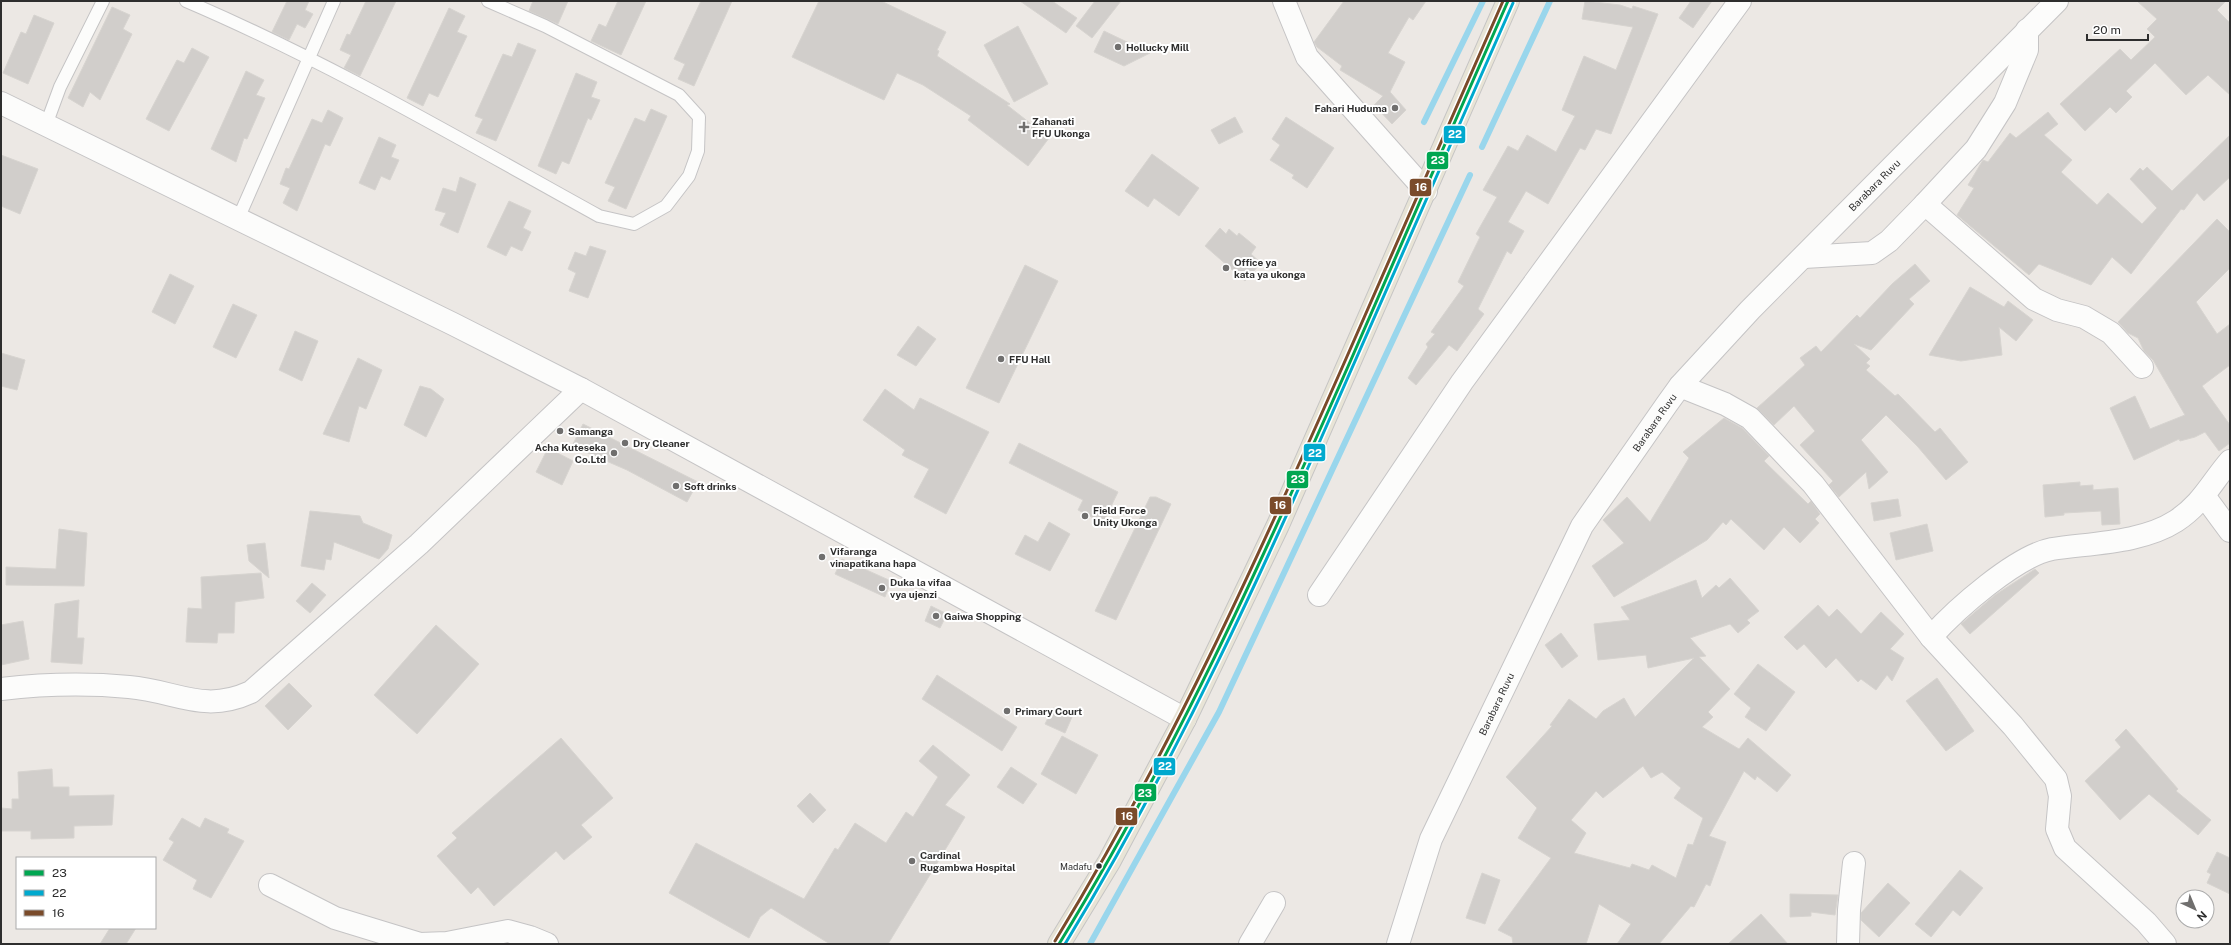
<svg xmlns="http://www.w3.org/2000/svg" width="2231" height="945" viewBox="0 0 2231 945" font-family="'Public Sans',sans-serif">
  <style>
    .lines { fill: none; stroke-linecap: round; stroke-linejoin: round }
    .stream { stroke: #99d6ec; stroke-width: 6 }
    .building { fill: #d1cecb; stroke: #d7d4d0; fill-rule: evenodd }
    .service-casing { stroke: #c5c4c5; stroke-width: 14 }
    .minor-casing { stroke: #c5c4c5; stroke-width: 24 }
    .primary-casing { stroke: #c6c5c4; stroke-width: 24 }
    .service { stroke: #fcfcfb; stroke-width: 12 }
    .minor { stroke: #fcfcfb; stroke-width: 22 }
    .primary { stroke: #e8e4d6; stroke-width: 22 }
    .bus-1-casing { stroke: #fff; stroke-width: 6 }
    .bus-2-casing { stroke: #fff; stroke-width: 6 }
    .bus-3-casing { stroke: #fff; stroke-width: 6 }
    .bus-1 { stroke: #00a651; stroke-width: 3 }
    .bus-2 { stroke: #00a9ce; stroke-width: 3 }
    .bus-3 { stroke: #7a4b2a; stroke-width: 3 }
    .poi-dot { fill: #706f6e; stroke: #fff; stroke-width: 1.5 }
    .bus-dot { fill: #2e2e2e; stroke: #fff; stroke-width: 1.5 }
    .labels { text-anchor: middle; stroke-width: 4; stroke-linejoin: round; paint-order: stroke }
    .bus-label { font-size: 9px; fill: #2e2e2e; stroke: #fff; text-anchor: end }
    .poi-label { font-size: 10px; font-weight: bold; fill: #2e2e2e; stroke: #fff; text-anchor: start }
    .street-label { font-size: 10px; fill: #2e2e2e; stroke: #fff }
    .line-badge { stroke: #fff; stroke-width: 1.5 }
    .badge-label { font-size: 11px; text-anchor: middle; font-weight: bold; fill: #fff }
  </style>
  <rect width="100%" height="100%" fill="#ece8e4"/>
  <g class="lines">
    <path class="stream" d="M 1424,122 L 1483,1
      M 1482,147 L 1550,1
      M 1090,944 L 1219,712 L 1470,175"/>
  </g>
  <path class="building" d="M 287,1 L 309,1 L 305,10 L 313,14 L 305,28 L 297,24 L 289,40 L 272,32 Z
    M 366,1 L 396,1 L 360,76 L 344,68 L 351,55 L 340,50 L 347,34 L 350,35 Z
    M 533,1 L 568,1 L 558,24 L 529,11 Z
    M 618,1 L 646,1 L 621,55 L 591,41 L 599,24 L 606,27 Z
    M 701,1 L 732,1 L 694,86 L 678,79 L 685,64 L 674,59 Z
    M 819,1 L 881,1 L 946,32 L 937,50 L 939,51 L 937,56 L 1010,104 L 1007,105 L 1049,138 L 1028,166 L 968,120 L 971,116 L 923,85 L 897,73 L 884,100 L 792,57 Z
    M 1020,1 L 1052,1 L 1077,18 L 1066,33 Z
    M 1095,1 L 1121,1 L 1092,38 L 1076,26 Z
    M 1344,1 L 1426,1 L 1413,20 L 1409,17 L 1388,53 L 1405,62 L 1390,92 L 1406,110 L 1392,124 L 1374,105 L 1383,96 L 1340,70 L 1342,66 L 1317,47 L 1314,42 Z
    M 1585,1 L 1620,5 L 1632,9 L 1633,6 L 1658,14 L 1611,134 L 1596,129 L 1585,150 L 1580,148 L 1548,204 L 1526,191 L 1508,222 L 1524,231 L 1511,254 L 1507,251 L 1478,309 L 1484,314 L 1457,351 L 1449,345 L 1416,385 L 1408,378 L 1428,347 L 1426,344 L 1435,334 L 1431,332 L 1464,286 L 1458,282 L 1480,237 L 1476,234 L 1497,197 L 1483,190 L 1508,146 L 1518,151 L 1527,135 L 1556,152 L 1575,116 L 1562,110 L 1584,56 L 1616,70 L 1633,27 L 1582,19 Z
    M 1691,1 L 1712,1 L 1693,28 L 1679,18 Z
    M 2137,1 L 2226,1 L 2217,10 L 2230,23 L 2230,95 L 2208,75 L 2186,95 L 2155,63 L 2126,91 L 2132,97 L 2116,113 L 2110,107 L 2085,131 L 2060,104 L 2120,49 L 2131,60 L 2155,37 L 2147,29 L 2157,19 Z
    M 112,7 L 130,15 L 123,29 L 132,34 L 100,100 L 90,92 L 83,107 L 68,98 Z
    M 449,8 L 465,16 L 457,32 L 467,36 L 438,97 L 429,93 L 423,106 L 407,98 Z
    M 34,15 L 54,23 L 28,84 L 3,73 L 21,32 L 26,34 Z
    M 1018,26 L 1048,84 L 1014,102 L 984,45 Z
    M 1104,31 L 1150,53 L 1124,66 L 1094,52 Z
    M 518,43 L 536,50 L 496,141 L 476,133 L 483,119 L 475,116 L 503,54 L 512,57 Z
    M 192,48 L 209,57 L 169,131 L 146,119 L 177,60 L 184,63 Z
    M 246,71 L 264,80 L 256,95 L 265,98 L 247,139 L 244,138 L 236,162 L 211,149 Z
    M 576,73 L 597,82 L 591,97 L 600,100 L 591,120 L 588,118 L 569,164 L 562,161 L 556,174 L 538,166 Z
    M 651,109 L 667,116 L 626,209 L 608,201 L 615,187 L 605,183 L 635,118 L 645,122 Z
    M 328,110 L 343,118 L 330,146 L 325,144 L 297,211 L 283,203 L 290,188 L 280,184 L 286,168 L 289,169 L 312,119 L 322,123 Z
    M 2048,112 L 2058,124 L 2044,135 L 2072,160 L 2061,172 L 2097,205 L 2108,193 L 2142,224 L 2157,208 L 2130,179 L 2140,168 L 2143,171 L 2147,167 L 2172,191 L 2230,135 L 2230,177 L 2204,201 L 2197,193 L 2184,210 L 2181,209 L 2131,274 L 2112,257 L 2091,285 L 2039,264 L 2029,275 L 1957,215 L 1974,188 L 1968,185 L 1983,160 L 1988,162 L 2010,133 L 2016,138 Z
    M 1235,117 L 1243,132 L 1219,144 L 1211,130 Z
    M 1286,117 L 1334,148 L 1307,188 L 1292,178 L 1294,175 L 1270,160 L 1280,145 L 1272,139 Z
    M 379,137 L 396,145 L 391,157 L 399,160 L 390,180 L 381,176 L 375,190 L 359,183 Z
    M 1152,154 L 1199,188 L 1179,216 L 1154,198 L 1148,207 L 1125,191 Z
    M 1,155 L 38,169 L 20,214 L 1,206 Z
    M 460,177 L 476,184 L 458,233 L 440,225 L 446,213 L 435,210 L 443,188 L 456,192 Z
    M 509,201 L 531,211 L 523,228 L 531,232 L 522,251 L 511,246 L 506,256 L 487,247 Z
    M 2217,219 L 2230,232 L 2230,268 L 2196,302 L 2217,334 L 2230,324 L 2230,365 L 2202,386 L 2230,425 L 2230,443 L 2219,451 L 2205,432 L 2195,437 L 2180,441 L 2179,439 L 2134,460 L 2110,408 L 2135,396 L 2150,429 L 2185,415 L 2153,360 L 2144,351 L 2138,338 L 2128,333 L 2118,322 Z
    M 1220,228 L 1226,234 L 1229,229 L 1237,236 L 1239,233 L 1256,247 L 1251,254 L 1261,263 L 1245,281 L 1205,246 Z
    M 590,246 L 606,251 L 588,298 L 569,291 L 576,273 L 568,269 L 575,252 L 586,256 Z
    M 1915,264 L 1930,281 L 1909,299 L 1914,304 L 1871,350 L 1854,344 L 1870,359 L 1866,363 L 1870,366 L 1866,370 L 1895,396 L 1898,394 L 1935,432 L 1940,428 L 1968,462 L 1946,480 L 1918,447 L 1886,415 L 1861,440 L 1888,472 L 1869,489 L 1866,472 L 1839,497 L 1829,485 L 1833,481 L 1800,445 L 1815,431 L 1794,406 L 1774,425 L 1757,408 L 1805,365 L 1800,358 L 1816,346 L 1821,352 L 1857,315 L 1860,318 L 1892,284 Z
    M 1025,265 L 1058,281 L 999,403 L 966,388 Z
    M 170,274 L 194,286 L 175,324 L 152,312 Z
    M 1970,287 L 2004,307 L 2008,301 L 2033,320 L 2016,341 L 1999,327 L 2002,355 L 1961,361 L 1929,355 Z
    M 233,304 L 257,315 L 236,358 L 213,347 Z
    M 918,326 L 936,339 L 916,366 L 897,355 Z
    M 295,331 L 318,341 L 302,381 L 279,370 Z
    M 1,353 L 25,360 L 17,390 L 1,386 Z
    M 358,358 L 382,370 L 366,409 L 359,406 L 349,442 L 323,434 Z
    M 420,386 L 431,389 L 444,399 L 426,437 L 404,425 Z
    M 885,389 L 914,410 L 920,398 L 989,432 L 946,514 L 914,497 L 929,469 L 902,455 L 905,450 L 863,420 Z
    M 1724,418 L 1742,428 L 1769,456 L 1764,461 L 1808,504 L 1811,501 L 1820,514 L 1815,519 L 1819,523 L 1800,543 L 1784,527 L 1764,550 L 1731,519 L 1726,525 L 1723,522 L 1707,540 L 1614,597 L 1592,566 L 1624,543 L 1603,520 L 1627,497 L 1650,522 L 1689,458 L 1683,452 Z
    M 583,424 L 698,482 L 687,502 L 627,470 L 572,446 Z
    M 1019,443 L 1118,492 L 1103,523 L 1078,510 L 1083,500 L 1009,463 Z
    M 548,448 L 573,461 L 562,485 L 536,472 Z
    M 2080,482 L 2080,486 L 2093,485 L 2093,490 L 2118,488 L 2120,524 L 2102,525 L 2101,511 L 2064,513 L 2064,515 L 2045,517 L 2043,485 Z
    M 1150,497 L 1156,497 L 1171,504 L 1116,620 L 1095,611 Z
    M 1898,499 L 1901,516 L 1874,521 L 1871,503 Z
    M 310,511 L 360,516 L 363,523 L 392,535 L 388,549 L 379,559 L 334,542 L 331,560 L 326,559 L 324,570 L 301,566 Z
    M 1049,522 L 1070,534 L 1050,571 L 1015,554 L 1025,535 L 1038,542 Z
    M 1927,524 L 1933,551 L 1896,560 L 1890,533 Z
    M 59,529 L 87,533 L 84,586 L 6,585 L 6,567 L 56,569 Z
    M 265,543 L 266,551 L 269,578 L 249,561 L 247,545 Z
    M 842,559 L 891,581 L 885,597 L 835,574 Z
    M 2035,569 L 2039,573 L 1970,634 L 1961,624 L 1995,595 Z
    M 261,573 L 264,598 L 235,602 L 234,633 L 218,633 L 217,643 L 186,642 L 188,608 L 202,609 L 201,577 Z
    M 1730,578 L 1759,611 L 1747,620 L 1750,623 L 1738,633 L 1730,624 L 1690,638 L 1706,656 L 1699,657 L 1730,689 L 1708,712 L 1713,717 L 1702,727 L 1739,749 L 1748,738 L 1791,775 L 1777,792 L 1757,776 L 1755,780 L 1744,771 L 1709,836 L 1726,842 L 1710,886 L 1706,884 L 1694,907 L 1691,906 L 1659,944 L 1617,944 L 1631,924 L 1599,904 L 1586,944 L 1513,944 L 1512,937 L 1498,930 L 1551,858 L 1518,838 L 1537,808 L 1506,777 L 1552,726 L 1550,725 L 1569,699 L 1596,719 L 1603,711 L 1624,698 L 1635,717 L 1694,658 L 1648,668 L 1646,655 L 1598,660 L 1594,624 L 1630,620 L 1621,607 L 1696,580 L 1702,598 L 1716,585 L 1719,588 ZM 1643,766 L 1651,778 L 1662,772 L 1681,788 L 1674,798 L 1703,818 L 1693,845 L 1688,844 L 1676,878 L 1652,865 L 1649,870 L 1632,864 L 1630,868 L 1574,853 L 1586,833 L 1571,820 L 1596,791 L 1603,798 Z
    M 312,583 L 326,595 L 310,613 L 296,601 Z
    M 79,600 L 77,638 L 84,638 L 82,664 L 51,662 L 55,604 Z
    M 1818,605 L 1829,617 L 1837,609 L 1861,634 L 1881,612 L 1904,634 L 1890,649 L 1904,658 L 1892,681 L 1887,675 L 1876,690 L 1861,679 L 1858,682 L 1836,658 L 1826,668 L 1804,644 L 1797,650 L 1784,637 Z
    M 931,606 L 947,614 L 940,628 L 925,621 Z
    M 23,621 L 29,659 L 1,665 L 1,625 Z
    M 436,625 L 479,664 L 417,734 L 374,695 Z
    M 1561,633 L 1578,656 L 1562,668 L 1545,645 Z
    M 1758,664 L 1795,692 L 1766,731 L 1745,717 L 1751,708 L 1734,694 Z
    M 937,675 L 1017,727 L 1002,751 L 922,699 Z
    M 1937,678 L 1974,731 L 1946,751 L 1906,701 Z
    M 289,683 L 312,706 L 288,730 L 265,706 Z
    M 1053,708 L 1072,717 L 1065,733 L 1045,724 Z
    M 2126,729 L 2178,789 L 2176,791 L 2211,820 L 2198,835 L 2149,794 L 2120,820 L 2085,781 L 2121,747 L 2115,740 Z
    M 1062,736 L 1098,755 L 1076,794 L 1041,774 Z
    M 561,738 L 613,798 L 581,825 L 592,837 L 564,860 L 556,851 L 494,906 L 478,887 L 471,894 L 437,856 L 457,838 L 452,833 Z
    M 933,745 L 970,775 L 945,805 L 965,817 L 888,944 L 830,944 L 771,908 L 760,917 L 749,938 L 669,893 L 696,843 L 804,899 L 835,848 L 838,850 L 855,823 L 886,843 L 906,812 L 913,817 L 938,777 L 919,761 Z
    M 1011,767 L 1037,784 L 1023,804 L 997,787 Z
    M 52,769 L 53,787 L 69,787 L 69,796 L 114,795 L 112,825 L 74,826 L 74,838 L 31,839 L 31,831 L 1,831 L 1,808 L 12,809 L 12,799 L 19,799 L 18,772 Z
    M 810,793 L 826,810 L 813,823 L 797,806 Z
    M 182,818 L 200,828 L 205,818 L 229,829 L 227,833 L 244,841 L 211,898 L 193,889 L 197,880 L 163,860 L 174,842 L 169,839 Z
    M 2217,852 L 2230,858 L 2230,894 L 2207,883 L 2211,874 L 2207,872 Z
    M 1960,870 L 1983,888 L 1960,916 L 1953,910 L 1931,937 L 1915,924 Z
    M 1482,873 L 1500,880 L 1485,924 L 1466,918 Z
    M 1888,883 L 1910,903 L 1879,937 L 1861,920 L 1861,913 Z
    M 1790,894 L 1838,895 L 1835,915 L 1811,912 L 1811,916 L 1790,917 Z
    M 1761,914 L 1788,944 L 1728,944 Z
    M 110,928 L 136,928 L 126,944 L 100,944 Z"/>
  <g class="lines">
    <defs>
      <path id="service" d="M 186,1 C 329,62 463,141 599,216 L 634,224 L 666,206 L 689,176 L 698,151 L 699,117 L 679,95 L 545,26 L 488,1
        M 46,125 L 60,87 L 103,1
        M 238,219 L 334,1"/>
      <g id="minor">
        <path d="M 1284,1 L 1307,57 L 1426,191"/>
        <path d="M 1,103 L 453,324 L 581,389 L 1185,719"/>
        <path d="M 1925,204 L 1976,149 L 2005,103 L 2027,50 L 2027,30"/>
        <path d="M 1804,257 L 1872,253 L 1889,241 L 1925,204 L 2034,299 L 2057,310 L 2084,317 L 2111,333 L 2142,367"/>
        <path d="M 1680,386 L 1725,404 L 1750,418 L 1813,484 L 1931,637 L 2013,726 L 2056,779 L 2060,796 L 2057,829 L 2065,848 L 2146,922 L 2165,944"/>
        <path d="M 2205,497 L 2230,531"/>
        <path d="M 1319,595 L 1462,382 L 1740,1"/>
        <path d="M 1931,637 C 1956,609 2016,556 2052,549 C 2091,543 2142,543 2176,521 C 2202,504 2211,483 2230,461"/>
        <path d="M 1,689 C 44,684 86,683 129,687 C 177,691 203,714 251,692 L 419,544 L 581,389"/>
        <path d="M 270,885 L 335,918 L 420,944 L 447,943 L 508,931 L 530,937 L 547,944"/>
        <path d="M 1250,944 L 1274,903"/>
        <path id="s1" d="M 1398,944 L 1431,839 L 1582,526 L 1667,404 L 1680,386 L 1750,310 L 2057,1"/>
        <path d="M 1848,944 L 1849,910 L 1854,863"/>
      </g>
      <path id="primary" d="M 1059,944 L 1109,862 L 1185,719 L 1278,525 L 1508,1"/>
    </defs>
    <use href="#service" class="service-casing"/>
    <use href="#minor" class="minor-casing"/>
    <use href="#primary" class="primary-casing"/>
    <use href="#service" class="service"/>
    <use href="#minor" class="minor"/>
    <use href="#primary" class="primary"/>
    <defs>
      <path id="bus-1" d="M 1059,944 C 1173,758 1262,561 1350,362 C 1402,242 1455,121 1508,1"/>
      <path id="bus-2" d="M 1065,944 C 1177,760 1266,565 1352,368 C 1406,246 1459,125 1513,3"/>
      <path id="bus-3" d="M 1055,941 C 1168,756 1257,560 1345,361 C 1397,241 1450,121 1503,1"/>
    </defs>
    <use href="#bus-1" class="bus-1-casing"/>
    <use href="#bus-2" class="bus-2-casing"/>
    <use href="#bus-3" class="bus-3-casing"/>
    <use href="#bus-1" class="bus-1"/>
    <use href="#bus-2" class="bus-2"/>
    <use href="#bus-3" class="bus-3"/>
  </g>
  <g class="poi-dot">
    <circle cx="1118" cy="47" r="4"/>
    <circle cx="1395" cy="108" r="4"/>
    <path d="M1022 121h4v4h4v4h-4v4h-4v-4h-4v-4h4z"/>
    <circle cx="1226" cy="268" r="4"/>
    <circle cx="1001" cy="359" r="4"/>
    <circle cx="560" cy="431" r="4"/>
    <circle cx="625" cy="443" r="4"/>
    <circle cx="614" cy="453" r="4"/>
    <circle cx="676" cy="486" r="4"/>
    <circle cx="1085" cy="516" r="4"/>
    <circle cx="822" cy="557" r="4"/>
    <circle cx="882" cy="588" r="4"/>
    <circle cx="936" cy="616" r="4"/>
    <circle cx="1007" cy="711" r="4"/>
    <circle cx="912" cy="861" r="4"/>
  </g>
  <circle class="bus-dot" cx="1099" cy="866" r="3.5"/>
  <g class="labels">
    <g class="bus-label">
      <text x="1092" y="870">Madafu</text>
    </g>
    <g class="poi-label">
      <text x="1126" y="51">Hollucky Mill</text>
      <text x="1387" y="112" text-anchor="end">Fahari Huduma</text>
      <text x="1032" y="125">Zahanati<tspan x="1032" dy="12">FFU Ukonga</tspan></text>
      <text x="1234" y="266">Office ya<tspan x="1234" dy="12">kata ya ukonga</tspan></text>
      <text x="1009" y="363">FFU Hall</text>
      <text x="568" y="435">Samanga</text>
      <text x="633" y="447">Dry Cleaner</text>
      <text x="606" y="451" text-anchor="end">Acha Kuteseka<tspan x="606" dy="12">Co.Ltd</tspan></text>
      <text x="684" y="490">Soft drinks</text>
      <text x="1093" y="514">Field Force<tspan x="1093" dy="12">Unity Ukonga</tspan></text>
      <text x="830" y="555">Vifaranga<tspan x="830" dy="12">vinapatikana hapa</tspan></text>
      <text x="890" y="586">Duka la vifaa<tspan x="890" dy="12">vya ujenzi</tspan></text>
      <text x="944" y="620">Gaiwa Shopping</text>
      <text x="1015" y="715">Primary Court</text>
      <text x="920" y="859">Cardinal<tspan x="920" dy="12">Rugambwa Hospital</tspan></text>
    </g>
    <g class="street-label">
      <text dy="4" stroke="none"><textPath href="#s1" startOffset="908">Barabara Ruvu</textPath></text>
      <text dy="4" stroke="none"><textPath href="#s1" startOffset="584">Barabara Ruvu</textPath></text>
      <text dy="4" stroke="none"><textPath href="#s1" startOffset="260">Barabara Ruvu</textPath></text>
    </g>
  </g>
  <g class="line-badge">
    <rect x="1443" y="125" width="23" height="19" rx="4" fill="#00a9ce"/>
    <rect x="1426" y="151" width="23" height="19" rx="4" fill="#00a651"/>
    <rect x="1409" y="178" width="23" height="19" rx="4" fill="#7a4b2a"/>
    <rect x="1303" y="443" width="23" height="19" rx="4" fill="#00a9ce"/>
    <rect x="1286" y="470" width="23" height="19" rx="4" fill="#00a651"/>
    <rect x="1269" y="496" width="23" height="19" rx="4" fill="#7a4b2a"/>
    <rect x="1153" y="757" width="23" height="19" rx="4" fill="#00a9ce"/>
    <rect x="1134" y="783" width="23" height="19" rx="4" fill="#00a651"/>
    <rect x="1115" y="807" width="23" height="19" rx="4" fill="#7a4b2a"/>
  </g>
  <g class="badge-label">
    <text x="1455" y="138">22</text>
    <text x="1438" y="164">23</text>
    <text x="1421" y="191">16</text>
    <text x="1315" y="457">22</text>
    <text x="1298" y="483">23</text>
    <text x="1280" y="509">16</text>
    <text x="1165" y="770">22</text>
    <text x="1145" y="797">23</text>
    <text x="1127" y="820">16</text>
  </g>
  <rect width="2231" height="945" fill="none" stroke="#2e2e2e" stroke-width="4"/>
  <rect x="16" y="857" width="140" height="72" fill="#ffffff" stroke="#ababab"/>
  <rect x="24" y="870" width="20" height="6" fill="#00a651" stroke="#ababab"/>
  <text x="52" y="877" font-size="12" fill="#2e2e2e">23</text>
  <rect x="24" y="890" width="20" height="6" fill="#00a9ce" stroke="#ababab"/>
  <text x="52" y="897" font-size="12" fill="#2e2e2e">22</text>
  <rect x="24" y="910" width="20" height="6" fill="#7a4b2a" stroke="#ababab"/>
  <text x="52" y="917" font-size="12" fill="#2e2e2e">16</text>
  <g transform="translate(2195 909) rotate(136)"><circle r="19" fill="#ffffff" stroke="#ababab"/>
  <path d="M0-3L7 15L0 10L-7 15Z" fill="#706f6e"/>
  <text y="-6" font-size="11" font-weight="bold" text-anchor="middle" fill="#2e2e2e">N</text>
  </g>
  <path d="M2087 34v6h61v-6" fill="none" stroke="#2e2e2e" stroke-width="2"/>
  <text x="2093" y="34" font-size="12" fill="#2e2e2e" stroke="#ffffff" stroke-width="3" paint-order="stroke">20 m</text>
</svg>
